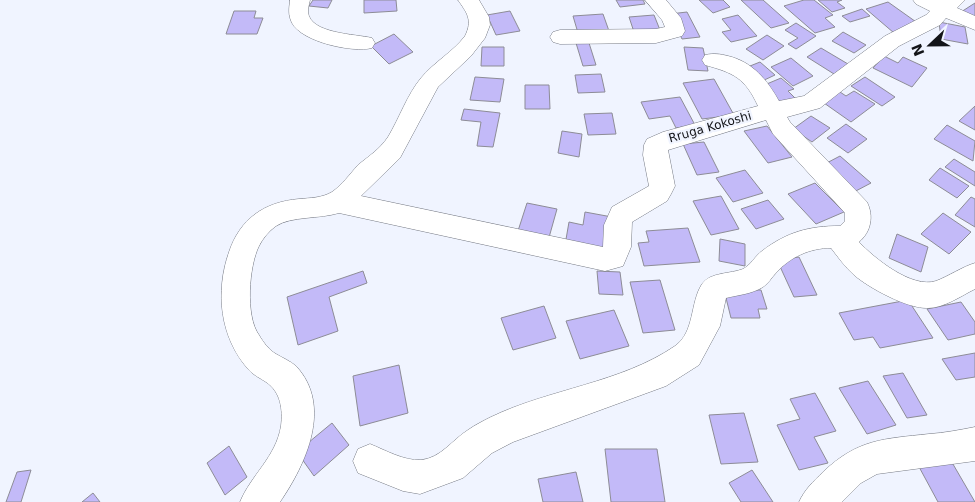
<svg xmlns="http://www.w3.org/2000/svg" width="975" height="502" viewBox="0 0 975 502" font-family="'DejaVu Sans',sans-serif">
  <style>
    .building { fill: #c3baf8; stroke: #8d8c96 }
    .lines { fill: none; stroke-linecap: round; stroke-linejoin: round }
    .minor-casing { stroke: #767a84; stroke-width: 1 }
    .minor { fill: #fff; fill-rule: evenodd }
    .labels { text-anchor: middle; stroke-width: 4.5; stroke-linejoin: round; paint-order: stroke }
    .street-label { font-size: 12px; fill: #131418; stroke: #f0f4ff }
  </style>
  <rect width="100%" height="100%" fill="#f0f4ff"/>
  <path class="building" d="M 313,0 L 332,0 L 328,8 L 309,6 Z
    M 364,0 L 396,0 L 397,11 L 364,13 Z
    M 616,0 L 643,0 L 645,4 L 620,7 Z
    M 699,0 L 723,0 L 730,7 L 713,13 Z
    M 741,0 L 763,0 L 789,23 L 771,28 Z
    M 804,0 L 814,0 L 833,15 L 825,18 L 835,27 L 815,33 L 784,6 Z
    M 818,0 L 842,0 L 837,2 L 845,8 L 832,12 Z
    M 888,2 L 919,24 L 894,33 L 866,9 Z
    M 975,3 L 975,20 L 961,12 Z
    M 862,9 L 870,16 L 850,22 L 842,16 Z
    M 234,11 L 256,11 L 254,18 L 263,18 L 257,34 L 226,34 Z
    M 510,11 L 520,31 L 496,35 L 487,15 Z
    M 687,12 L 700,37 L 682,39 L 670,14 Z
    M 603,14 L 609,31 L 578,33 L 573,16 Z
    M 654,15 L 660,30 L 634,32 L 629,17 Z
    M 738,15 L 757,36 L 731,42 L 722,32 L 731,30 L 722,19 Z
    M 939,22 L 965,27 L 968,44 L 941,39 Z
    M 796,23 L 816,36 L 796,49 L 788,44 L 798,38 L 785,30 Z
    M 843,32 L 866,45 L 854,53 L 832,41 Z
    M 394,34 L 413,52 L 389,64 L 371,46 Z
    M 767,35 L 784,46 L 763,60 L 746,49 Z
    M 576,43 L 589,43 L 596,65 L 583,66 Z
    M 482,47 L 504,47 L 504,66 L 481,66 Z
    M 684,47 L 703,48 L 708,71 L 688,70 Z
    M 821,48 L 848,64 L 834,74 L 807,57 Z
    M 884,56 L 898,63 L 903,57 L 927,68 L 912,87 L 873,68 Z
    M 791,58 L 813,76 L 793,86 L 771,67 Z
    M 760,62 L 775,75 L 760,82 L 745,68 Z
    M 601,74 L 605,92 L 578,93 L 575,75 Z
    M 475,77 L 504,79 L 500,102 L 470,100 Z
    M 865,77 L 895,97 L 882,106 L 851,86 Z
    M 781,78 L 794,89 L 788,91 L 796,99 L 783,105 L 762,86 Z
    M 714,79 L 734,115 L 702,119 L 683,83 Z
    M 525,85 L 549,85 L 550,109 L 525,109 Z
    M 854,91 L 875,104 L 851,122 L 824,103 L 840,92 L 846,96 Z
    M 680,97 L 695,125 L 676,128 L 670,116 L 649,119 L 641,102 Z
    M 975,106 L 975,130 L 959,121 Z
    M 464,109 L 500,113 L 493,147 L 477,146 L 481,122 L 461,120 Z
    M 612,113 L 616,134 L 588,135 L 584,114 Z
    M 811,116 L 830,128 L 812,142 L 793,129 Z
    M 846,124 L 867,139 L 848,153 L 827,138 Z
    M 947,125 L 975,141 L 973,161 L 934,139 Z
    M 767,126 L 792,157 L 768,163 L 744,131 Z
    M 562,131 L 582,134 L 579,157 L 558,153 Z
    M 704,142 L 719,172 L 697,175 L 683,144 Z
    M 840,156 L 871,183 L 852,193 L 821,166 Z
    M 954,159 L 975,172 L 975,186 L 945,167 Z
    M 940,168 L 969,186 L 957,198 L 929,180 Z
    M 745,170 L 763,193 L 733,202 L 716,178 Z
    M 815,183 L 844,212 L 816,224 L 788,194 Z
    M 721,196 L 739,229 L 711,235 L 693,201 Z
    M 971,197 L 975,199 L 975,227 L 955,215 Z
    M 768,200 L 784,219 L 756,229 L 741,209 Z
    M 527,203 L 557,209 L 548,241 L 517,234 Z
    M 585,212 L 612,217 L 607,253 L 565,245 L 569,222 L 583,225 Z
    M 943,213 L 971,232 L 949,254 L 921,234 Z
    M 688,228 L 700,262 L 644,266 L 638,243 L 649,242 L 646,231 Z
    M 897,234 L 928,247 L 921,272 L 889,258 Z
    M 720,239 L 745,244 L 745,266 L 719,261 Z
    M 799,257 L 817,295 L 794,297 L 777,260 Z
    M 363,271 L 367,283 L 329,297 L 338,331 L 298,345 L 287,297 Z
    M 597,271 L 620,272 L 623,295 L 599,294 Z
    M 660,280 L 675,330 L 643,333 L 630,282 Z
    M 724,290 L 761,290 L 767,309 L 758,309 L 760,318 L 731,318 Z
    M 908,300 L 933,338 L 880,348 L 873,337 L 854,340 L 839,313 Z
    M 961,302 L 975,322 L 975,334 L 948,340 L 927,309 Z
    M 544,306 L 556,338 L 513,350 L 501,318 Z
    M 614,310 L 629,346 L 580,359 L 566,321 Z
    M 975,353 L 975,377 L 956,380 L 942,359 Z
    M 399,365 L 408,413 L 360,426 L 353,376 Z
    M 903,373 L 927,415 L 907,418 L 883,376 Z
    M 868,381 L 896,425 L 867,434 L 839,388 Z
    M 815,393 L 836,431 L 814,437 L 828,463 L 799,470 L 777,425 L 800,419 L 790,399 Z
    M 744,413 L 758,462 L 721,464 L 709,415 Z
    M 332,423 L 349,445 L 314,476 L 297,452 Z
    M 229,446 L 247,477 L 225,495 L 207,463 Z
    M 605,449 L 657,449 L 665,502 L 611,502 Z
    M 950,459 L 975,502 L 938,502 L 918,465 Z
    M 31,470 L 21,502 L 6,502 L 17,472 Z
    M 752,470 L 773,502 L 741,502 L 729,483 Z
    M 576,472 L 583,502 L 543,502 L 538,479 Z
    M 93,493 L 100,502 L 82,502 Z"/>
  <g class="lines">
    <defs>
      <path id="minor" d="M 290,0 L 310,0 C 309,4 308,8 308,12 C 310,34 356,34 372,38 L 375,43 L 372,48 C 353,53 302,42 292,23 C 288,15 289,9 290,0 Z
        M 458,0 L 479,0 L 489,17 L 490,25 L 485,38 L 471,56 L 438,87 L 400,158 L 361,196 L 603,247 L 604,225 L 612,207 L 649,186 L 643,155 L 644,145 L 647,139 L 663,132 L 758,106 C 745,78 734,73 705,65 L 702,60 L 705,55 C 714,53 720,54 728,56 C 753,62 767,80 779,101 L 804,96 L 885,36 L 926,15 L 930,11 L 916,4 L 913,0 L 965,0 L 957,8 L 975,16 L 975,30 L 946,18 L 940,25 L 899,46 L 820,108 L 787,117 L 790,122 L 867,202 C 874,216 871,232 859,242 C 874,258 912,289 936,281 C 949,276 962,267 975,263 L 975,289 C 961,296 944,308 928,308 C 908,309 869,288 854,275 C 845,267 838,257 831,248 C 810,248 790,257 776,273 C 771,278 769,283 763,287 C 752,294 738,295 726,298 L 720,326 L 699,365 L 666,386 L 513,442 L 492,453 L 463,478 L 420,494 L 403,491 L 358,473 L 353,461 L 358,449 L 370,444 C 385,450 404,461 421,460 C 441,458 452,440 468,430 C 475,425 483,421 491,417 C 549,389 621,383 675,346 C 695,332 690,302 702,284 C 710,272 731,274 743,269 C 751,265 755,256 762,251 C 787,232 809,226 840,226 L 845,221 L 845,213 L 773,134 L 766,120 L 668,150 L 675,186 L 671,194 L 667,201 L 632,222 L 631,247 L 623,266 L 605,271 L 339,213 C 320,219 291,216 276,226 C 269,231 263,238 259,246 C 249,266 245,316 259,335 C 263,342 269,350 276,354 C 283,358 290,361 296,366 C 333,406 306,464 280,502 L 240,502 C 251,475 276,457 281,426 C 283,410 281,392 266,382 C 260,378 253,375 248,369 C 220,337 215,292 229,252 C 240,219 264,202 299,199 C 310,198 322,198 332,192 C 342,185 350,174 358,165 C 369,156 380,149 388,137 C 400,117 407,95 421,78 C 434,62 453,52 465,36 C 473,20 467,13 458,0 Z
        M 645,0 L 666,0 L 681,18 L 685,31 L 682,36 L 656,43 L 560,44 L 553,42 L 550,37 L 553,32 L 560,30 L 656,29 L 665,27 L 662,20 Z
        M 975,427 L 975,461 L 877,474 L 861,483 L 842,502 L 799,502 C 805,489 813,482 823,472 C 858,439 883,439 929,434 C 944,433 960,430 975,427 Z"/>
    </defs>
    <use href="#minor" class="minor-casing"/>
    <use href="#minor" class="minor"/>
  </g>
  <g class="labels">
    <g class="street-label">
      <text transform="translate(710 127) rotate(-16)" y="4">Rruga Kokoshi</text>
    </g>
  </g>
  <g transform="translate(930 45) rotate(248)" stroke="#f0f4ff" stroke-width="4" paint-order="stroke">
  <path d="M0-4L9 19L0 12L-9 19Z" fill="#131418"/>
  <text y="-8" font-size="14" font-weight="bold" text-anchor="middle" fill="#131418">N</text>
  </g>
</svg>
